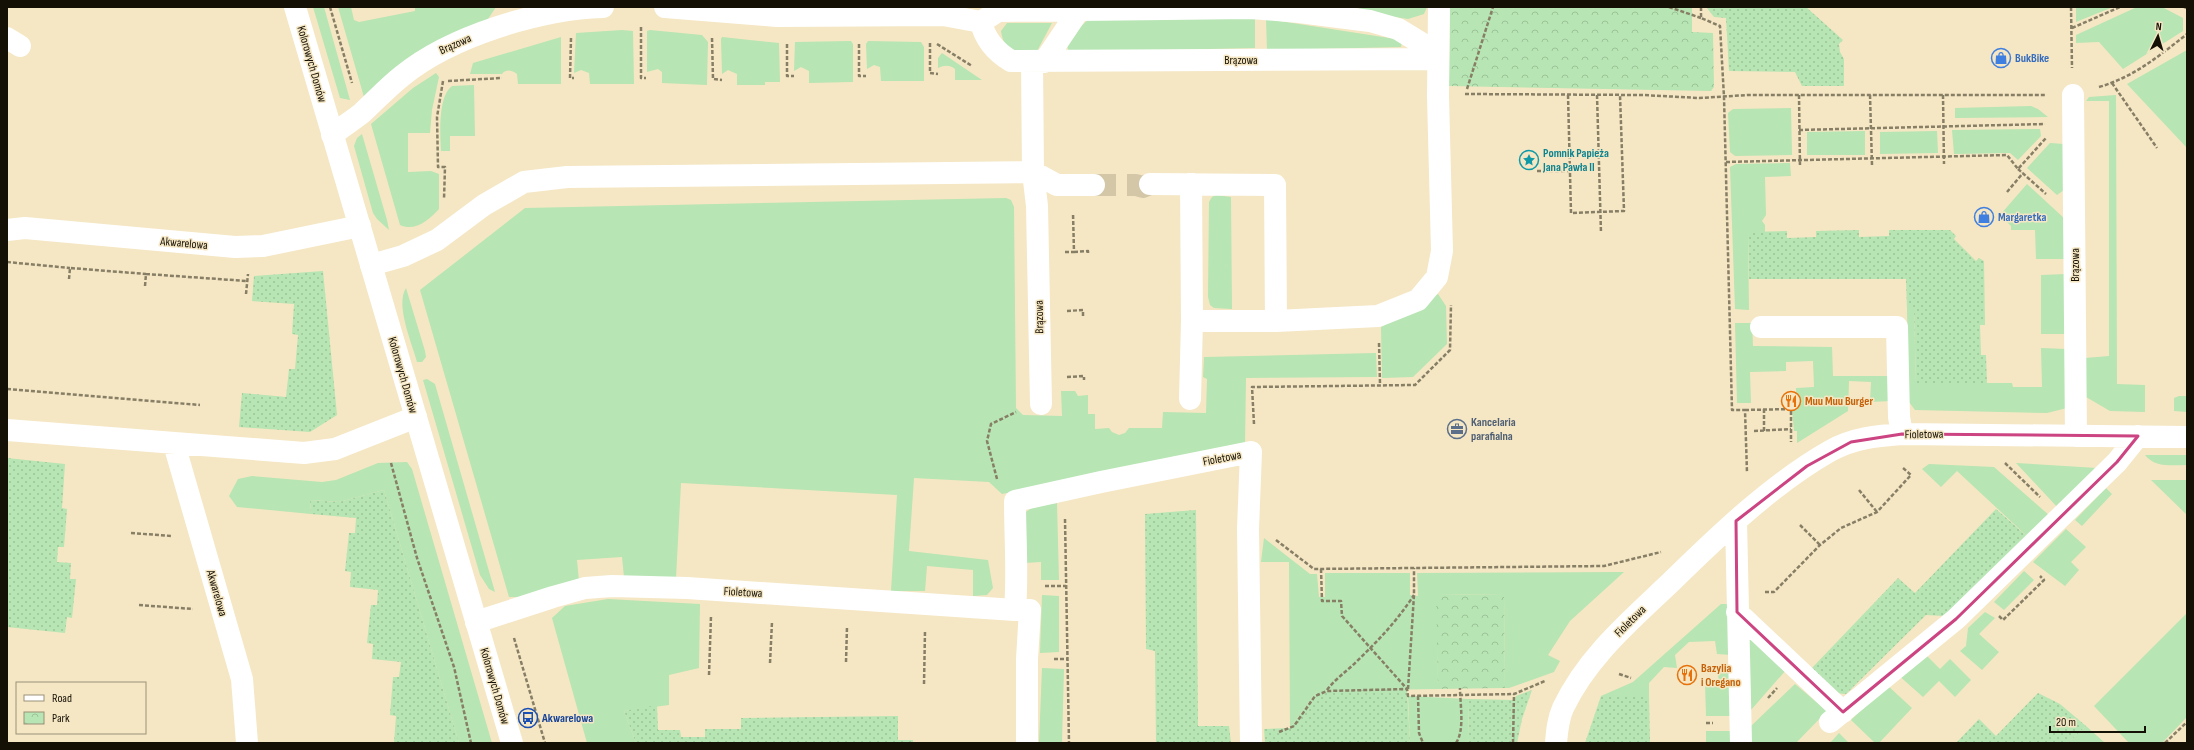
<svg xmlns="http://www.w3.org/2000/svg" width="2194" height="750" viewBox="0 0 2194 750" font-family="'Sofia Sans Condensed',sans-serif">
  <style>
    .grass { fill: #b7e5b3 }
    .park { fill: url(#park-crowns) }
    .garden { fill: url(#garden-dots) }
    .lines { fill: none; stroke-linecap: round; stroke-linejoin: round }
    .street-tunnel { stroke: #d3c7a7; stroke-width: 22; stroke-dasharray: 22 11; stroke-linecap: butt }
    .path { stroke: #877e66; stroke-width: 2.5; stroke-dasharray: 4 2; stroke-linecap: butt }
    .street { stroke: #fff; stroke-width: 22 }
    .secondary { stroke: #fff; stroke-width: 22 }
    .marked { fill: none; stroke: #cc4482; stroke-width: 3; stroke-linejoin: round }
    .labels { text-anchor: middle; stroke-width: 3; stroke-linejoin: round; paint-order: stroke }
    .street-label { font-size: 12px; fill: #151005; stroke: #f5e7c4 }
    .shop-label { font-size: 12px; font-weight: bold; fill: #366cbe; stroke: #f5e7c4; text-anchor: start }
    .culture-label { font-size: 12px; font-weight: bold; fill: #0d838f; stroke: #f5e7c4; text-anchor: start }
    .food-label { font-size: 12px; font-weight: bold; fill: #c56008; stroke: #f5e7c4; text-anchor: start }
    .service-label { font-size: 12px; font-weight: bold; fill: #4e5e75; stroke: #f5e7c4; text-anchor: start }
    .transit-label { font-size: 12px; font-weight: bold; fill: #164399; stroke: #f5e7c4; text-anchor: start }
  </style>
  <defs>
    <pattern id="park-crowns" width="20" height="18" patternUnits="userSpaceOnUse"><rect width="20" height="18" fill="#b7e5b3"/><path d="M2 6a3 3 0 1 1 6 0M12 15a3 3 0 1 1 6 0" fill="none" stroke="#9cc398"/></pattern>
    <pattern id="garden-dots" width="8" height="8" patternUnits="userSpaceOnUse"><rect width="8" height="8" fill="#b7e5b3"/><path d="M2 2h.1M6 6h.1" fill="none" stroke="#9cc398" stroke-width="1.8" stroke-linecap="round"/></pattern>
  </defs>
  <rect width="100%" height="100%" fill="#f5e7c4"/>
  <path class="grass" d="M 313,7 L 324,7 L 350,100 L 340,98 Z
    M 338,7 L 351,7 L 354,20 L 359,22 L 415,11 L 415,7 L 496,7 L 486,22 L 364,97 Z
    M 1358,7 L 1427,7 L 1424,14 L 1408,19 L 1361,12 Z
    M 2076,7 L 2113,7 L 2076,22 Z
    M 2137,7 L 2162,7 L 2183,18 L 2183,31 L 2123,69 L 2099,42 L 2076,43 L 2076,35 Z
    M 1255,18 L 1255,48 L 1069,52 L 1067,46 L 1079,28 L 1089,19 Z
    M 1266,19 L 1402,40 L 1401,47 L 1267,50 Z
    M 1007,23 L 1052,23 L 1036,53 C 1016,51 1004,53 1001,31 Z
    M 622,30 L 633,31 L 634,84 L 590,84 L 589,73 L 581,70 L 574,73 L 576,33 Z
    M 650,30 L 702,35 L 708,42 L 707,85 L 662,83 L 662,72 L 658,69 L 647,72 L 647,31 Z
    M 561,37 L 561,84 L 518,84 L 517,74 C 512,70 506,69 502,74 L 470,74 L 473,63 Z
    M 722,37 L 779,43 L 780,82 L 765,82 L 765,85 L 737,85 L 737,74 L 728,70 L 722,74 L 721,39 Z
    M 851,41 L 853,44 L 853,82 L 809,83 L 809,71 L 801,67 L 794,71 L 795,42 Z
    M 868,41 L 921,42 L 924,47 L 924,81 L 881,81 L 880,67 L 874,65 L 867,69 L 866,44 Z
    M 2187,50 L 2187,148 L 2127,84 Z
    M 942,53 L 982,80 L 955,80 L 955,69 C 950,65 945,65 938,68 L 938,58 Z
    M 436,73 L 439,77 L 432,110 L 430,133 L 408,133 L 408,172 L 431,171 L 439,174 L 439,209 C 429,220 415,232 400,225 L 371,124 L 413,88 Z
    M 474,85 L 475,136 L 450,136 L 450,151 L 441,151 C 440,134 438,96 452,86 Z
    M 2116,95 L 2117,384 L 2145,385 L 2145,412 L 2110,411 L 2086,397 L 2085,358 L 2109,356 L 2109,101 L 2086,101 L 2089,97 Z
    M 2031,106 L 2038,109 L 2048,117 L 1955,118 L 1955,108 Z
    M 1791,108 L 1792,155 L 1735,156 L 1730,152 L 1728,113 L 1733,109 Z
    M 2040,129 L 2041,136 L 2018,160 L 2010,153 L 1954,154 L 1952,130 Z
    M 1865,131 L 1865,155 L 1807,155 L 1807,132 Z
    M 1937,131 L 1938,153 L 1880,154 L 1880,132 Z
    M 362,134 L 387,220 L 389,230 L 377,219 L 373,213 L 354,146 L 357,138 Z
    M 2050,143 L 2064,144 L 2064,190 L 2057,195 L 2027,168 Z
    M 1790,163 L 1791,176 L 1765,177 L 1766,215 L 1762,221 L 1765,225 L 1765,232 L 1748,233 L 1749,310 L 1735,309 L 1730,167 L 1736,164 Z
    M 2027,184 L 2066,220 L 2066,259 L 2036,259 L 2035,230 L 2011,230 L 2011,226 L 2000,215 Z
    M 1216,195 L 1231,197 L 1232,309 L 1214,308 L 1210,305 L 1208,297 L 1209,202 L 1212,197 Z
    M 1006,198 L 1011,200 L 1014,207 L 1016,408 L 1023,415 L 1062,416 L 1061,391 L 1075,391 L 1078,396 L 1088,395 L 1088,414 L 1095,414 L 1095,429 L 1109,428 L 1112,432 L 1119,435 L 1125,433 L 1129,428 L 1162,428 L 1163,412 L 1206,413 L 1207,379 L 1203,377 L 1204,357 L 1376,353 L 1377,377 L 1246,378 L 1245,444 L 1002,494 L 989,482 L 914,478 L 909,551 L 988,560 L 993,588 L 987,595 L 973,596 L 973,570 L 927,566 L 925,591 L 891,591 L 897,495 L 681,483 L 676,578 L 624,577 L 622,557 L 577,560 L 579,581 L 524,597 L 509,597 L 420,290 L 525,208 Z
    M 2066,274 L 2067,334 L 2041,334 L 2041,275 Z
    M 406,288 L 425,351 L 426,357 L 422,362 L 417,362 C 412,343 395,305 406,288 Z
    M 1438,294 L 1446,306 L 1447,344 L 1413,377 L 1382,378 L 1381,327 Z
    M 1907,309 L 1914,309 L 1916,383 L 2012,383 L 2013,387 L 2042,387 L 2041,348 L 2067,349 L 2067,408 L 2047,413 L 1915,410 L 1909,402 Z
    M 1735,323 L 1752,323 L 1753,346 L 1832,347 L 1833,376 L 1890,376 L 1891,401 L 1870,402 L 1871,382 L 1849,381 L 1848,411 L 1797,443 L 1797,431 L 1794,431 L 1792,409 L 1796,402 L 1796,388 L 1814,387 L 1813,361 L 1786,362 L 1786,371 L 1750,372 L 1751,403 L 1737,403 Z
    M 427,379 L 435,384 L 495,592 L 489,589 L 480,575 L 423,380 Z
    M 2179,396 L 2187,396 L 2187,412 L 2174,411 L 2174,398 Z
    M 2145,455 L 2187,455 L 2187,465 C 2172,465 2155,468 2145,455 Z
    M 407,462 L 412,469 L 492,743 L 459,743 L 384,490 L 339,502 L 310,500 L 311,514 L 237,507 L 229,496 L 238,479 L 252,476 L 322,482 L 336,480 L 378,463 Z
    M 2016,463 L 2097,468 L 2059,509 Z
    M 1929,464 L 1994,467 L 2050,516 L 2029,538 L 1957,471 L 1941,487 L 1922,469 Z
    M 2151,480 L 2187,480 L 2187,515 Z
    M 2106,488 L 2112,494 L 2082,526 L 2075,520 Z
    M 1057,503 L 1059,580 L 1041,580 L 1041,562 L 1024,563 L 1023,514 L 1036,505 Z
    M 2066,529 L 2086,547 L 2071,562 L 2079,570 L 2065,586 L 2033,562 Z
    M 1264,538 L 1310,574 L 1317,574 L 1319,597 L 1325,597 L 1325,573 L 1410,573 L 1410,595 L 1418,596 L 1417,573 L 1624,572 L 1570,621 L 1548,655 L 1560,661 L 1554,672 L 1509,688 L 1505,688 L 1504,594 L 1437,595 L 1438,689 L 1317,691 L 1290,728 L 1289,562 L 1261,562 Z
    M 2024,571 L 2034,580 L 2004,610 L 1994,602 Z
    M 1042,595 L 1059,596 L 1059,652 L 1040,653 Z
    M 608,599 L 700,604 L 699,668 L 669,675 L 669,705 L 624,711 L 636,743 L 587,743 L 552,618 L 565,606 Z
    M 1721,604 L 1730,604 L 1732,655 L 1717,654 L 1715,641 L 1689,642 L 1675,655 L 1677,668 L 1664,667 L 1649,683 L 1649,696 L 1601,696 L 1633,682 Z
    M 1985,612 L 1995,618 L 1979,634 L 1999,652 L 1982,670 L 1960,651 L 1966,646 L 1968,628 Z
    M 2187,613 L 2187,717 L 2162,743 L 2129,743 L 2094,706 Z
    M 1748,637 L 1786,670 L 1751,710 Z
    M 1921,650 L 1940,669 L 1950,659 L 1971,680 L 1955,697 L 1939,681 L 1923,697 L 1897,674 Z
    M 1717,667 L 1732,667 L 1732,716 L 1706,716 L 1705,683 L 1719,682 Z
    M 1042,668 L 1064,669 L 1062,743 L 1039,743 Z
    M 1795,684 L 1827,711 L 1796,743 L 1751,743 L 1750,727 Z
    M 1887,685 L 1912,708 L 1879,743 L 1875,743 L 1851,720 Z
    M 1408,696 L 1468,699 L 1469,739 L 1467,743 L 1410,743 Z
    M 2086,726 L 2105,743 L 2068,743 Z
    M 1706,731 L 1733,731 L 1733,743 L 1706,743 Z
    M 1839,733 L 1849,743 L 1830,743 Z"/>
  <path class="park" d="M 1450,7 L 1692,7 L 1692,32 L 1713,33 L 1714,87 L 1711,91 L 1449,86 Z
    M 1504,594 L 1505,688 L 1438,689 L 1436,595 Z"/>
  <path class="garden" d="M 1706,7 L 1806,7 L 1843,40 L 1839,44 L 1840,52 L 1844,59 L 1844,86 L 1802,86 L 1795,72 L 1729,71 L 1726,18 L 1714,17 Z
    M 1859,230 L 1859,237 L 1889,236 L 1889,230 L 1950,230 L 1956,236 L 1954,239 L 1976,261 L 1979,258 L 1984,261 L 1985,325 L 1980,325 L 1981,355 L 1986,355 L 1987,384 L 1916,383 L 1914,309 L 1907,309 L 1906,279 L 1749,279 L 1748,232 L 1787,231 L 1787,238 L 1816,237 L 1816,231 Z
    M 323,271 L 337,415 L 310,432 L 239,427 L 242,393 L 286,397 L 289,369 L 295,369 L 298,335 L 292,334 L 294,304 L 252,301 L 254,276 Z
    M 7,458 L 65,464 L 62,508 L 67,509 L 64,547 L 58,547 L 57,562 L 71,563 L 70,579 L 76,579 L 72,618 L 67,617 L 65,633 L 7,627 Z
    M 384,490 L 459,743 L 394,743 L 396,716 L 390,715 L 393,677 L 399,677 L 401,662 L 372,659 L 373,644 L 367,643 L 371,605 L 377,605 L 378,590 L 350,587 L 351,572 L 345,571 L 349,533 L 355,533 L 356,518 L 311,514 L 310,500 L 339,502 Z
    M 1996,509 L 2029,538 L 1944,616 L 1926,615 L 1846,694 L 1835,693 L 1811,669 L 1898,578 L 1915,593 Z
    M 1196,510 L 1198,726 L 1229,726 L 1231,743 L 1156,743 L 1155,651 L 1146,649 L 1145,514 Z
    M 1407,689 L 1410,743 L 1265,743 L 1264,729 L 1290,728 L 1317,691 Z
    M 1532,690 L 1522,719 L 1517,743 L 1467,743 L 1469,739 L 1468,699 L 1514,700 L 1516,696 Z
    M 2038,693 L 2060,704 L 2086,726 L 2068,743 L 1956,743 L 1979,719 L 1996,736 Z
    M 1601,696 L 1649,696 L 1650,743 L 1585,743 Z
    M 657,705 L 658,730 L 680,730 L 681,737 L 705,737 L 705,729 L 741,729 L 741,718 L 898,716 L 898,740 L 913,740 L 913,743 L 636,743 L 624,711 Z"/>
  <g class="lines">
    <path class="street-tunnel" d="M 1094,185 L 1136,185 L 1143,187 L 1150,184"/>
    <path class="path" d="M 330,7 L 352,83
      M 1669,7 L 1701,18
      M 1701,7 L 1701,18 L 1720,26 L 1724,97 L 1732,410 L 1745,410 L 1747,473
      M 2071,7 L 2072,68
      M 2184,7 L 2187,8
      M 641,27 L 641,78 L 646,78
      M 2072,28 L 2120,7
      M 571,38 L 570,78 L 574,78
      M 712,38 L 713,79 L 722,80
      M 930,43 L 930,73 L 938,74
      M 787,44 L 787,76 L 794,76
      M 859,44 L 859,76 L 866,76
      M 937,44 L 972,66
      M 443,81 L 437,117 L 438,167 L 445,167 L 444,199
      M 448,81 L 502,78
      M 2112,83 L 2157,148
      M 2099,87 C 2134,77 2159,56 2187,34
      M 1467,89 L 1493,7
      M 1465,94 L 1643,95 L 1699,98 L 1748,95 L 2046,95
      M 1568,95 L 1571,213 L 1624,211 L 1620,95
      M 1597,95 L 1601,233
      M 1799,95 L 1800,167
      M 1870,95 L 1872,165
      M 1943,95 L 1944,164
      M 1799,130 L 2045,124
      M 1726,162 L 2007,155 L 2018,169 L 2046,138
      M 2018,169 L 2046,194
      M 1537,171 L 1570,171
      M 2007,192 L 2023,173
      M 1065,252 L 1074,252 L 1073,213
      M 1074,252 L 1088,251 L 1088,255
      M 7,262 L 70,268
      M 69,279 L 70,268 L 146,274
      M 145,286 L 146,274 L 247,281
      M 246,294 L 248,274
      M 1067,311 L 1083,310 L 1083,316
      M 1379,343 L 1380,384
      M 1067,377 L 1084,376 L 1084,380
      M 7,389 L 200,405
      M 1764,409 L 1764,431
      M 1745,410 L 1791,409 L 1791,442
      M 1254,424 L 1252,387 L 1415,385 L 1450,350 L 1451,305
      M 1754,431 L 1791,429
      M 391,463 L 417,558 L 454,667 L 471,743
      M 2005,463 L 2040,497
      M 997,479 L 987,441 L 991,424 L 1016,412
      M 1859,490 L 1877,512
      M 1065,519 L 1069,743
      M 1800,525 L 1820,545
      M 131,533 L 172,536
      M 1276,540 L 1314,569 L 1604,566 L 1661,552
      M 1321,569 L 1322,601 L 1341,601 L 1342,616 L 1407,689
      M 1045,586 L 1066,586
      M 1765,592 L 1774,592 L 1820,545 L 1841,528 L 1877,512 L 1911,475 L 1903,468
      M 139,605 L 193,609
      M 1999,616 L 2003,620 L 2044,580 L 2040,576
      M 514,638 L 545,743
      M 1054,659 L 1068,659
      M 846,662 L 847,627
      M 770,663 L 772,622
      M 1619,674 L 1631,678
      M 709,675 L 711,616
      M 924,684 L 925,631
      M 1408,689 L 1414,595 L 1414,568
      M 1327,690 C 1335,679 1346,672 1356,662 C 1378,641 1397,621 1414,595
      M 1418,696 L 1419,733 L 1423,743
      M 1768,698 L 1777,688
      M 1706,723 L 1713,723
      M 1279,732 L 1294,726 L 1315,696 L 1327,691 L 1407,689 L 1408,696 L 1514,694 L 1545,681
      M 1456,743 C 1465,730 1460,704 1460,688
      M 1513,743 L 1514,694
      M 2165,743 L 2187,722"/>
    <path class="street" d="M 665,7 L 777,16 L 943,15 L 981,22 L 998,11 L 1251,8 L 1299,12 L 1370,21 L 1398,29 L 1421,43 L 1438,59
      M 981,22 C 985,40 996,52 1011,61 L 1438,59
      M 7,38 L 20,46
      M 1032,62 L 1033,172 L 1037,206 L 1041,404
      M 1044,62 L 1079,10
      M 2073,95 L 2076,436
      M 332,135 C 342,127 352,121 362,113 C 375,101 388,87 402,76 C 451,36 540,9 603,7
      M 1150,184 L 1275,185 L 1276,321 L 1192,321 L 1191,184
      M 7,230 L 25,228 L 235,247 L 263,246 L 360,226
      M 371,265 L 403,256 L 437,240 L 484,205 L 524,182 L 567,177 L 1033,172 L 1057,185 L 1094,185
      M 1276,321 L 1378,316 L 1418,300 L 1437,277 L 1442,251 L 1438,96 L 1439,7
      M 1761,327 L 1897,327 L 1899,417 L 1902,434
      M 1190,399 L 1192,321
      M 7,430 L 304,453 L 335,449 L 416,417
      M 174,444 L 242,679 L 247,743
      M 1736,521 L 1741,743
      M 1015,610 L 1030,610 L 1027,659 L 1027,743
      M 1737,612 L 1843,712
      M 476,622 L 553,597 L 585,588 L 612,586 L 687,588 L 1015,610 C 1018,574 1015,537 1015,501 L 1101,482 L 1251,452 L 1248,529 L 1251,743
      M 1830,722 L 1956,619 L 2117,462 L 2138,436
      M 1556,743 C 1557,731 1558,719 1563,708 C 1587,657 1631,620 1671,582 C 1718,536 1772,484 1830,451 C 1853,438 1876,436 1902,434 L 2187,437"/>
    <path class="secondary" d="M 295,7 L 512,743"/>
  </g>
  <path class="marked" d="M 1902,434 L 2138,436 L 2117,462 L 1956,619 L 1843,712 L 1737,612 L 1736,521 L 1807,466 L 1851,442 Z"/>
  <defs>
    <symbol id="shop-ring" viewBox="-11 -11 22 22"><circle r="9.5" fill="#f5e7c4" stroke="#3f7fe0" stroke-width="1.5"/><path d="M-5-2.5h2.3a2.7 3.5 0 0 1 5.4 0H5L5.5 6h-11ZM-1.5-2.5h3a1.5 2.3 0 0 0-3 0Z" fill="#3f7fe0"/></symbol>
    <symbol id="sight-ring" viewBox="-11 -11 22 22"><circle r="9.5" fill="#f5e7c4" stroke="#0f9aa8" stroke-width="1.5"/><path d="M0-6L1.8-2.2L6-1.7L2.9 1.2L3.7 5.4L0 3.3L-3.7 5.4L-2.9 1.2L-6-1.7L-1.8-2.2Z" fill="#0f9aa8"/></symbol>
    <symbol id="restaurant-ring" viewBox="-11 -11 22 22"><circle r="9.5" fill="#f5e7c4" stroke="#e8710a" stroke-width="1.5"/><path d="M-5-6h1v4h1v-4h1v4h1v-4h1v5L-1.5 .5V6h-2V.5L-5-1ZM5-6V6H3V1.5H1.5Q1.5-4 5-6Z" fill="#e8710a"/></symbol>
    <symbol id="office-ring" viewBox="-11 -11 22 22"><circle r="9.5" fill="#f5e7c4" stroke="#5c6f8a" stroke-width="1.5"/><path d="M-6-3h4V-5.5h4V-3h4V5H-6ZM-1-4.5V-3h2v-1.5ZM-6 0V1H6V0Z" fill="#5c6f8a"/></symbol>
    <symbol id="bus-ring" viewBox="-11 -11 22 22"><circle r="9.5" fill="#f5e7c4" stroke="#1a4fb4" stroke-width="1.5"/><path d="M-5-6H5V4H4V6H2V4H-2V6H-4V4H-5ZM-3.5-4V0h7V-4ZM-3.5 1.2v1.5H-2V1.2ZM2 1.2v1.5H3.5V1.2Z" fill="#1a4fb4"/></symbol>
  </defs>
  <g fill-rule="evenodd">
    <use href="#shop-ring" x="1990" y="47" width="22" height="22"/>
    <use href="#sight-ring" x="1518" y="149" width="22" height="22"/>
    <use href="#shop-ring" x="1973" y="206" width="22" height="22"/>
    <use href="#restaurant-ring" x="1780" y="390" width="22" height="22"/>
    <use href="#office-ring" x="1446" y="418" width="22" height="22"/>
    <use href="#restaurant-ring" x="1676" y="664" width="22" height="22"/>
    <use href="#bus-ring" x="517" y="707" width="22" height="22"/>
  </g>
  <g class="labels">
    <g class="street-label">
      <text transform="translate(455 44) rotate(-24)" y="4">Brązowa</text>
      <text x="1241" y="64">Brązowa</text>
      <text transform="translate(312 64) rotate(74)" y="4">Kolorowych Domów</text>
      <text transform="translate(184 243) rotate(5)" y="4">Akwarelowa</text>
      <text transform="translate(2075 265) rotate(-90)" y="4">Brązowa</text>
      <text transform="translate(1039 317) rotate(-91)" y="4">Brązowa</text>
      <text transform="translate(403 375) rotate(74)" y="4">Kolorowych Domów</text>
      <text transform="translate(1924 434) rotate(-1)" y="4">Fioletowa</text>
      <text transform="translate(1222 458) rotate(-11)" y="4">Fioletowa</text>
      <text transform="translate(743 592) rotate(3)" y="4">Fioletowa</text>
      <text transform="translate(217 593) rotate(74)" y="4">Akwarelowa</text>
      <text transform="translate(1630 621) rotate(-45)" y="4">Fioletowa</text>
      <text transform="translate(495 686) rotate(74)" y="4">Kolorowych Domów</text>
    </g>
    <g class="shop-label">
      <text x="2015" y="62">BukBike</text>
      <text x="1998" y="221">Margaretka</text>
    </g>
    <g class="culture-label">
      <text x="1543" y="157">Pomnik Papieża<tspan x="1543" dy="14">Jana Pawła II</tspan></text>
    </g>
    <g class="food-label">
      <text x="1805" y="405">Muu Muu Burger</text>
      <text x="1701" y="672">Bazylia<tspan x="1701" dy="14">i Oregano</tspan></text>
    </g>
    <g class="service-label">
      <text x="1471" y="426">Kancelaria<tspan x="1471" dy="14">parafialna</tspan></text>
    </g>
    <g class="transit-label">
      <text x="542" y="722">Akwarelowa</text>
    </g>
  </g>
  <rect width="2194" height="750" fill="none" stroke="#151005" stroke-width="16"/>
  <rect x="16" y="682" width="130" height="52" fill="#f5e7c4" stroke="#9b9178"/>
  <rect x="24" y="695" width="20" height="6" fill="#ffffff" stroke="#9b9178"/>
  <text x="52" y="702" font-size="12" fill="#151005">Road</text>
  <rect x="24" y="712" width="20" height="12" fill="url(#park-crowns)" stroke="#9b9178"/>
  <text x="52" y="722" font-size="12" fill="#151005">Park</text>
  <g transform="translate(2158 36) rotate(5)" stroke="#f5e7c4" stroke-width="3" paint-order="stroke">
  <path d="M0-3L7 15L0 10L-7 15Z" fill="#151005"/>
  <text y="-6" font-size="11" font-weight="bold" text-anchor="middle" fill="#151005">N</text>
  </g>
  <path d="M2050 726v6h95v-6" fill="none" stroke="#151005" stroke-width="2"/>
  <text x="2056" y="726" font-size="12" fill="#151005" stroke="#f5e7c4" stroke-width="3" paint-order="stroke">20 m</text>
</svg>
